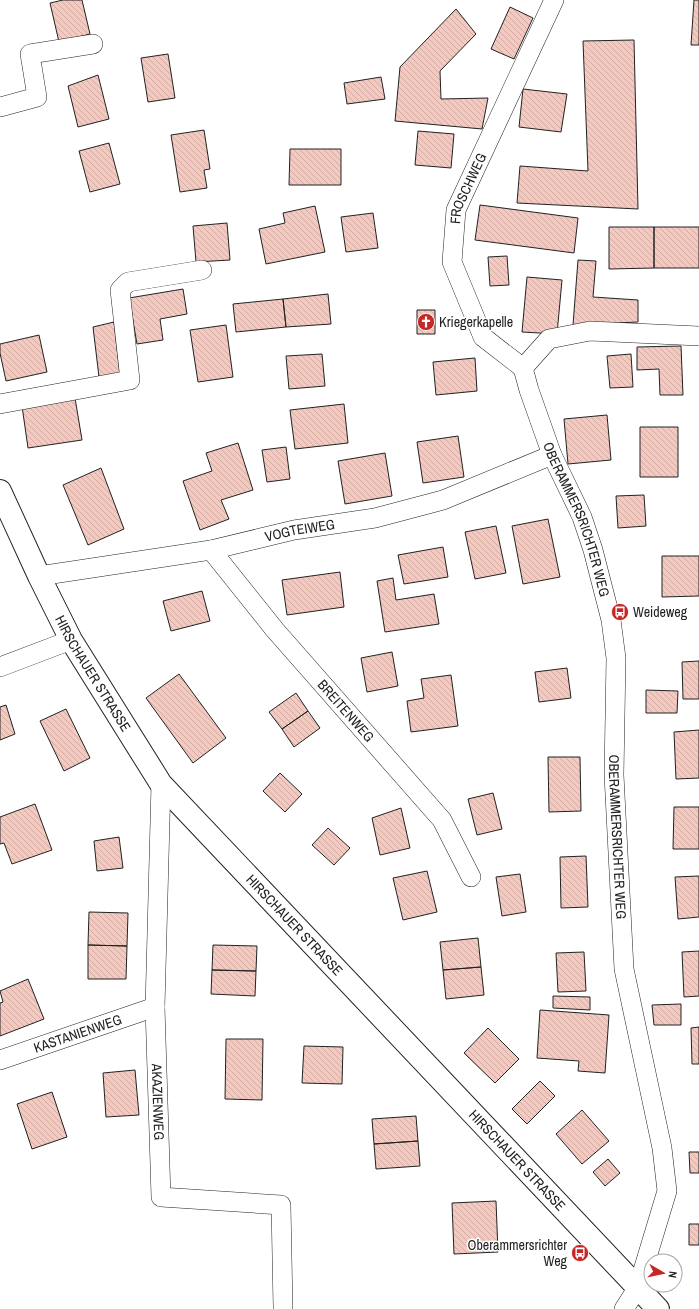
<svg xmlns="http://www.w3.org/2000/svg" width="699" height="1309" viewBox="0 0 699 1309" font-family="'Archivo Narrow',sans-serif">
  <style>
    .building { fill: url(#building-back-hatch); stroke: #222 }
    .lines { fill: none; stroke-linecap: round; stroke-linejoin: round }
    .street-casing { stroke: #222; stroke-width: 20 }
    .secondary-casing { stroke: #222; stroke-width: 24 }
    .street { stroke: #fff; stroke-width: 19 }
    .secondary { stroke: #fff; stroke-width: 22 }
    .labels { text-anchor: middle; stroke-width: 3; stroke-linejoin: round; paint-order: stroke }
    .street-label { font-size: 14px; fill: #222; stroke: #fff }
    .poi-label { font-size: 14px; fill: #222; stroke: #fff; text-anchor: start }
  </style>
  <defs>
    <pattern id="building-back-hatch" width="6" height="6" patternUnits="userSpaceOnUse"><rect width="6" height="6" fill="#f3c9c0"/><path d="M-1 5l2 2M0 0l6 6M5-1l2 2" fill="none" stroke="#d0aca5"/></pattern>
  </defs>
  <rect width="100%" height="100%" fill="#fff"/>
  <path class="building" d="M 63,0 L 82,0 L 90,34 L 59,42 L 50,3 Z
    M 694,0 L 699,0 L 699,45 L 691,45 Z
    M 510,7 L 533,18 L 514,59 L 491,49 Z
    M 456,9 L 476,34 L 440,71 L 441,99 L 488,98 L 482,129 L 395,121 L 400,67 Z
    M 634,40 L 638,209 L 517,203 L 520,166 L 588,171 L 583,41 Z
    M 168,54 L 175,98 L 148,102 L 141,58 Z
    M 98,75 L 109,119 L 78,127 L 68,86 Z
    M 381,77 L 385,99 L 347,104 L 344,83 Z
    M 523,89 L 567,94 L 561,132 L 519,127 Z
    M 204,130 L 210,169 L 204,170 L 207,188 L 180,192 L 171,135 Z
    M 418,131 L 454,134 L 451,168 L 415,165 Z
    M 109,143 L 120,184 L 90,192 L 79,151 Z
    M 290,149 L 341,149 L 341,185 L 289,185 Z
    M 480,205 L 578,218 L 574,253 L 475,240 Z
    M 315,206 L 325,252 L 266,264 L 259,229 L 285,223 L 283,213 Z
    M 373,213 L 378,248 L 346,252 L 341,217 Z
    M 227,223 L 230,260 L 196,262 L 193,226 Z
    M 609,227 L 654,227 L 654,268 L 609,269 Z
    M 654,227 L 699,227 L 699,268 L 654,268 Z
    M 507,256 L 509,285 L 490,286 L 488,257 Z
    M 578,260 L 596,261 L 593,297 L 638,300 L 638,322 L 573,325 Z
    M 527,277 L 562,280 L 557,334 L 522,332 Z
    M 183,289 L 187,314 L 160,319 L 163,340 L 137,344 L 129,298 Z
    M 328,294 L 331,324 L 286,327 L 283,299 Z
    M 283,299 L 286,327 L 236,332 L 233,304 Z
    M 417,310 L 435,310 L 435,334 L 417,334 Z
    M 114,322 L 120,374 L 99,377 L 93,327 Z
    M 226,325 L 233,377 L 198,382 L 190,330 Z
    M 39,335 L 47,372 L 6,381 L 0,353 L 0,344 Z
    M 681,346 L 683,395 L 660,395 L 659,369 L 637,370 L 637,347 Z
    M 322,354 L 325,386 L 289,389 L 286,356 Z
    M 631,354 L 633,387 L 610,388 L 607,356 Z
    M 475,358 L 477,391 L 436,395 L 433,362 Z
    M 75,398 L 82,440 L 28,448 L 22,406 Z
    M 344,404 L 348,443 L 295,449 L 290,410 Z
    M 607,415 L 611,460 L 568,464 L 564,419 Z
    M 640,427 L 678,427 L 678,477 L 640,477 Z
    M 458,436 L 464,477 L 423,483 L 417,442 Z
    M 238,443 L 253,490 L 221,500 L 229,519 L 200,530 L 183,481 L 212,471 L 206,453 Z
    M 286,447 L 290,479 L 267,482 L 262,450 Z
    M 385,453 L 392,496 L 345,504 L 338,461 Z
    M 101,468 L 124,529 L 88,545 L 63,485 Z
    M 644,495 L 646,526 L 618,528 L 616,496 Z
    M 548,519 L 560,577 L 523,584 L 512,526 Z
    M 496,526 L 506,573 L 475,579 L 465,532 Z
    M 443,547 L 448,577 L 404,584 L 398,555 Z
    M 662,556 L 699,556 L 699,596 L 662,597 Z
    M 340,572 L 344,607 L 287,615 L 282,580 Z
    M 393,578 L 396,600 L 434,594 L 439,624 L 385,632 L 377,581 Z
    M 202,591 L 210,621 L 171,631 L 163,601 Z
    M 392,652 L 398,686 L 367,692 L 361,658 Z
    M 699,661 L 699,699 L 683,699 L 682,662 Z
    M 567,668 L 571,698 L 539,702 L 535,672 Z
    M 179,674 L 226,738 L 193,763 L 146,698 Z
    M 451,675 L 458,726 L 411,732 L 407,701 L 424,698 L 421,679 Z
    M 646,690 L 678,691 L 677,713 L 646,713 Z
    M 296,693 L 308,711 L 282,729 L 269,712 Z
    M 6,705 L 15,734 L 0,740 L 0,707 Z
    M 66,709 L 90,758 L 64,771 L 40,721 Z
    M 308,711 L 320,728 L 294,747 L 282,729 Z
    M 699,730 L 699,778 L 676,779 L 674,732 Z
    M 548,757 L 580,757 L 581,811 L 549,812 Z
    M 280,773 L 302,794 L 285,812 L 263,791 Z
    M 493,793 L 502,829 L 477,835 L 468,799 Z
    M 35,804 L 52,850 L 12,864 L 4,843 L 0,844 L 0,817 Z
    M 674,807 L 699,807 L 699,849 L 673,849 Z
    M 401,808 L 410,848 L 380,855 L 372,818 Z
    M 328,828 L 350,848 L 334,865 L 312,845 Z
    M 119,837 L 123,868 L 97,871 L 94,841 Z
    M 586,856 L 588,907 L 561,908 L 560,857 Z
    M 427,871 L 437,912 L 403,920 L 393,878 Z
    M 520,874 L 526,912 L 502,916 L 496,877 Z
    M 699,876 L 699,917 L 678,919 L 675,877 Z
    M 89,912 L 128,913 L 127,946 L 88,945 Z
    M 478,938 L 481,967 L 443,970 L 440,942 Z
    M 88,945 L 127,946 L 126,979 L 88,979 Z
    M 213,945 L 257,946 L 256,971 L 212,970 Z
    M 699,951 L 699,996 L 684,997 L 682,952 Z
    M 584,952 L 586,991 L 558,992 L 556,953 Z
    M 481,967 L 484,995 L 446,999 L 443,970 Z
    M 212,970 L 256,971 L 255,996 L 211,994 Z
    M 28,979 L 44,1019 L 0,1036 L 0,1003 L 3,1002 L 0,991 Z
    M 553,996 L 590,997 L 590,1010 L 553,1008 Z
    M 681,1004 L 681,1025 L 654,1025 L 652,1005 Z
    M 540,1010 L 609,1015 L 605,1073 L 578,1071 L 579,1061 L 537,1058 Z
    M 699,1027 L 699,1064 L 692,1064 L 691,1028 Z
    M 488,1028 L 519,1059 L 495,1083 L 464,1053 Z
    M 226,1039 L 263,1039 L 262,1100 L 225,1099 Z
    M 304,1046 L 343,1047 L 342,1084 L 302,1083 Z
    M 135,1070 L 139,1115 L 106,1117 L 103,1073 Z
    M 540,1081 L 555,1096 L 527,1124 L 512,1109 Z
    M 52,1092 L 67,1137 L 32,1149 L 17,1104 Z
    M 582,1110 L 609,1141 L 582,1164 L 556,1134 Z
    M 416,1116 L 418,1141 L 374,1144 L 372,1119 Z
    M 418,1141 L 420,1166 L 376,1169 L 374,1144 Z
    M 689,1152 L 699,1152 L 699,1173 L 690,1173 Z
    M 608,1159 L 620,1173 L 605,1186 L 593,1172 Z
    M 496,1201 L 498,1252 L 454,1254 L 452,1203 Z
    M 689,1224 L 699,1224 L 699,1245 L 689,1245 Z"/>
  <g class="lines">
    <defs>
      <g id="street">
        <path d="M 0,107 L 37,97 L 30,54 L 93,44"/>
        <path id="s1" d="M 523,368 L 529,390 L 552,455 L 582,517 L 593,550 L 611,620 L 616,658 L 614,775 L 624,969 L 662,1148 L 667,1191 L 638,1287 L 624,1309"/>
        <path id="s2" d="M 523,368 L 483,337 L 452,262 L 456,210 L 554,0"/>
        <path d="M 523,368 L 549,339 L 590,331 L 699,336"/>
        <path d="M 0,404 L 130,380 L 120,290 L 128,282 L 202,270"/>
        <path id="s3" d="M 211,550 L 275,630 L 442,820 L 471,877"/>
        <path id="s4" d="M 39,576 L 211,550 L 294,530 L 375,518 L 443,500 L 552,455"/>
        <path d="M 0,667 L 71,640"/>
        <path id="s5" d="M 161,784 L 155,1007 L 161,1197 L 281,1205 L 283,1307"/>
        <path id="s6" d="M 0,1060 L 155,1007"/>
      </g>
      <g id="secondary">
        <path id="s7" d="M 0,491 L 39,576 L 71,640 L 161,784 L 658,1309"/>
      </g>
    </defs>
    <use href="#street" class="street-casing"/>
    <use href="#secondary" class="secondary-casing"/>
    <use href="#street" class="street"/>
    <use href="#secondary" class="secondary"/>
  </g>
  <defs>
    <symbol id="church-disc" viewBox="-11 -11 22 22"><circle r="9.5" fill="#c62828" stroke="#fff"/><path d="M-1.2-6h2.4v3.5h3.3v2.4h-3.3V6h-2.4V-.1h-3.3v-2.4h3.3Z" fill="#fff"/></symbol>
    <symbol id="bus-disc" viewBox="-11 -11 22 22"><circle r="9.5" fill="#c62828" stroke="#fff"/><path d="M-5-6H5V4H4V6H2V4H-2V6H-4V4H-5ZM-3.5-4V0h7V-4ZM-3.5 1.2v1.5H-2V1.2ZM2 1.2v1.5H3.5V1.2Z" fill="#fff"/></symbol>
  </defs>
  <g fill-rule="evenodd">
    <use href="#church-disc" x="416" y="312" width="20" height="20"/>
    <use href="#bus-disc" x="610" y="602" width="20" height="20"/>
    <use href="#bus-disc" x="570" y="1243" width="20" height="20"/>
  </g>
  <g class="labels">
    <g class="street-label">
      <text dy="5" stroke="none"><textPath href="#s2" startOffset="208">FROSCHWEG</textPath></text>
      <text dy="5" stroke="none"><textPath href="#s1" startOffset="161">OBERAMMERSRICHTER WEG</textPath></text>
      <text dy="5" stroke="none"><textPath href="#s4" startOffset="265">VOGTEIWEG</textPath></text>
      <text dy="5" stroke="none"><textPath href="#s7" startOffset="205">HIRSCHAUER STRASSE</textPath></text>
      <text dy="5" stroke="none"><textPath href="#s3" startOffset="210">BREITENWEG</textPath></text>
      <text dy="5" stroke="none"><textPath href="#s1" startOffset="485">OBERAMMERSRICHTER WEG</textPath></text>
      <text dy="5" stroke="none"><textPath href="#s7" startOffset="529">HIRSCHAUER STRASSE</textPath></text>
      <text dy="5" stroke="none"><textPath href="#s6" startOffset="82">KASTANIENWEG</textPath></text>
      <text dy="5" stroke="none"><textPath href="#s5" startOffset="318">AKAZIENWEG</textPath></text>
      <text dy="5" stroke="none"><textPath href="#s7" startOffset="853">HIRSCHAUER STRASSE</textPath></text>
    </g>
    <g class="poi-label">
      <text x="439" y="327">Kriegerkapelle</text>
      <text x="633" y="617">Weideweg</text>
      <text x="567" y="1250" text-anchor="end">Oberammersrichter<tspan x="567" dy="16">Weg</tspan></text>
    </g>
  </g>
  <g transform="translate(663 1273) rotate(99)"><circle r="19" fill="#ffffff" stroke="#a7a7a7"/>
  <path d="M0-3L7 15L0 10L-7 15Z" fill="#c62828"/>
  <text y="-6" font-size="11" font-weight="bold" text-anchor="middle" fill="#222222">N</text>
  </g>
</svg>
